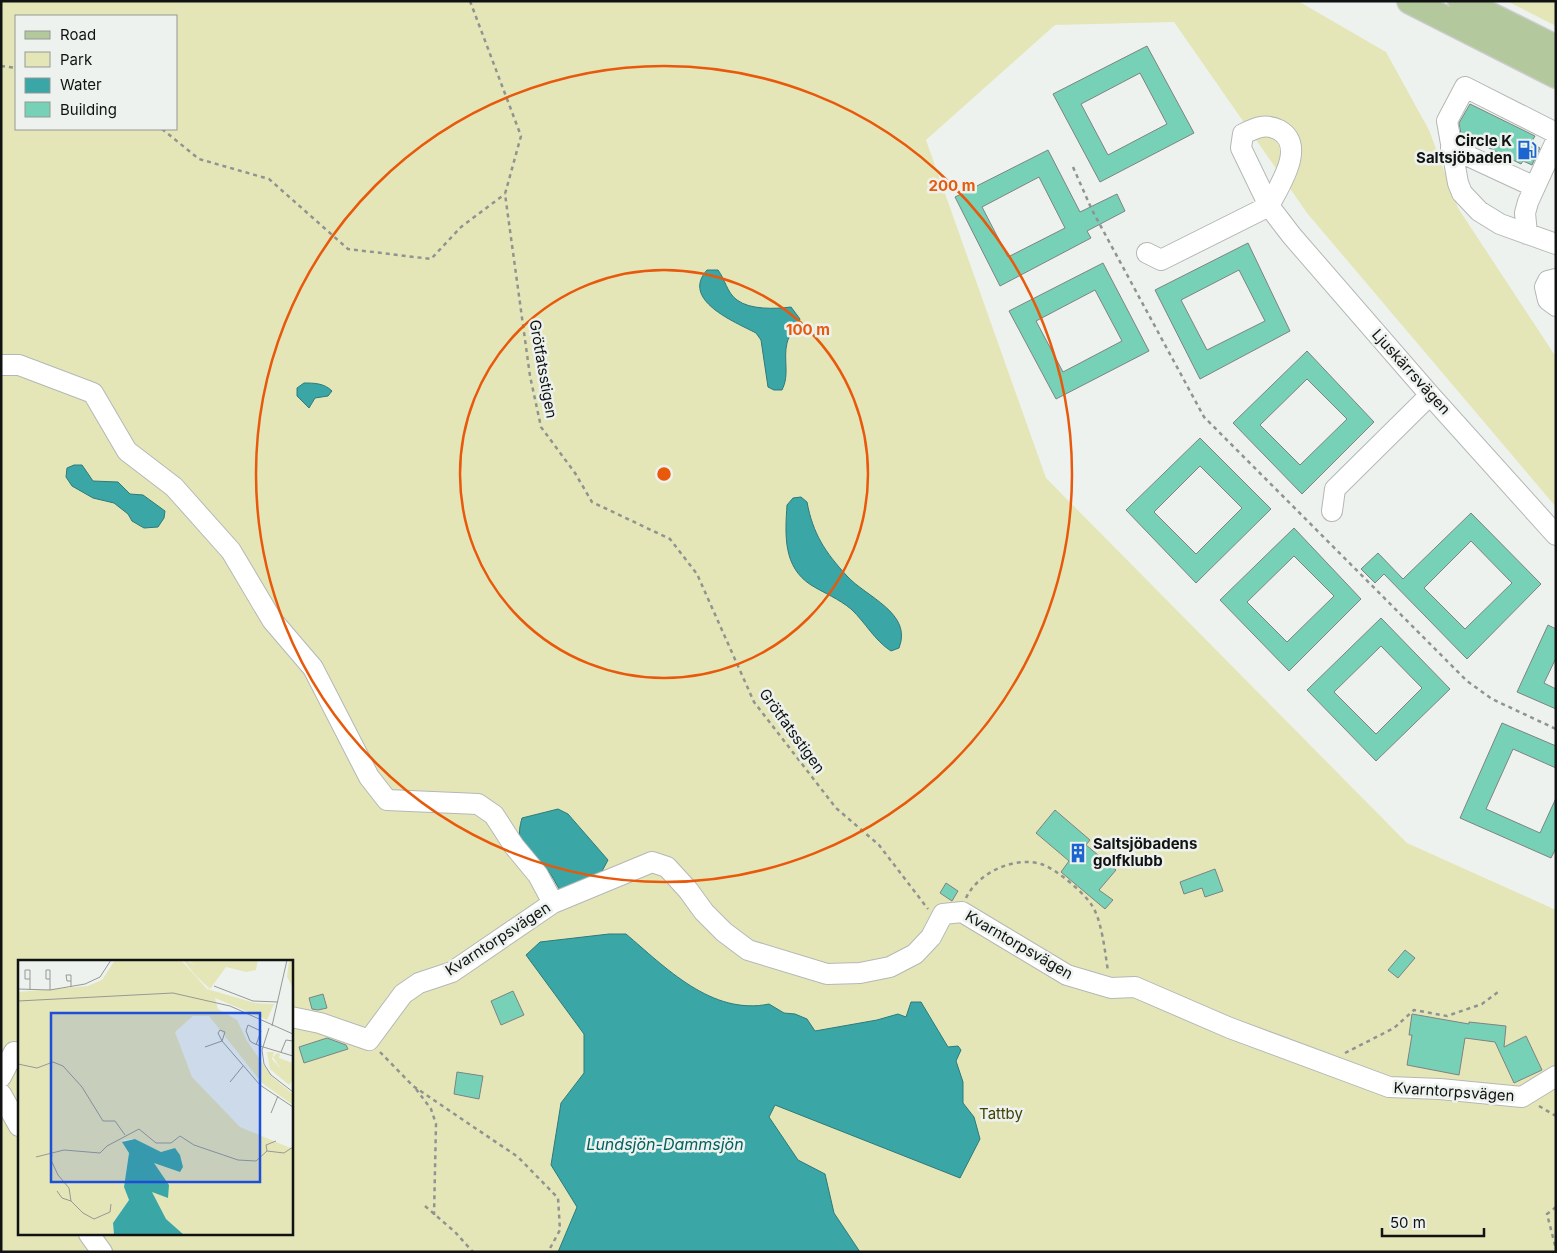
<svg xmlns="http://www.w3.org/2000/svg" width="1557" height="1253" viewBox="0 0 1557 1253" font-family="Inter,sans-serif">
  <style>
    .green { fill: #e5e6b8; fill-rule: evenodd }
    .water { fill: #3ba6a6; stroke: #2e7a7a }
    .building { fill: #77d1b7; stroke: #7e8381; fill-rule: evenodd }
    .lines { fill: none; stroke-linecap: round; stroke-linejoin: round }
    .minor-casing { stroke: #b4b8b5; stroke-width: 22 }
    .major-casing { stroke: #cbcbcb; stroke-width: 28 }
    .path { stroke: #909491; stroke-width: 2.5; stroke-dasharray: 4 4; stroke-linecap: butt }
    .minor { stroke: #fff; stroke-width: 20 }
    .major { stroke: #b3c89d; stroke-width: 25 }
    .ring { fill: none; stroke: #e8590c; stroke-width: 2.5 }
    .labels { text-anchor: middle; stroke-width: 5; stroke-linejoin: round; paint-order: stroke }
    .poi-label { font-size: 15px; font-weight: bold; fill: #111312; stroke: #edf2ee; text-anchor: end }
    .street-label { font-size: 15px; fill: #111312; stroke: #edf2ee }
    .park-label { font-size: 15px; fill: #434207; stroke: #edf2ee }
    .water-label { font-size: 16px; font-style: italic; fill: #016060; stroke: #edf2ee }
    .inset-road { fill: none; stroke: #959996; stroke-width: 1 }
    .view { fill: #1d4ed8; fill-opacity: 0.15; stroke: #1d4ed8; stroke-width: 2.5 }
    .inset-edge { fill: none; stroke: #111312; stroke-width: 2.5 }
    .centre { fill: #e8590c; stroke: #edf2ee; stroke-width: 2.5 }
    .ring-label { font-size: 15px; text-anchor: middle; font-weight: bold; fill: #e8590c; stroke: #edf2ee; stroke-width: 5; stroke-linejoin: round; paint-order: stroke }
  </style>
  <rect width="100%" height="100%" fill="#edf2ee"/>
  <path class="green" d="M 1,1 L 1298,1 L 1386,52 L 1429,130 L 1458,208 L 1556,357 L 1556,507 L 1307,213 L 1174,22 L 1055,25 L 926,140 L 1046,478 L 1407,843 L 1556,910 L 1556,1252 L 650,1252 L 675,1101 L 887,1018 L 815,1031 L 795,1014 L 784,1013 L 769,1004 C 712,1016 665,967 626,934 L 609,934 L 527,955 L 584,1034 L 584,1073 L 561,1103 L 551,1165 L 577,1206 L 558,1252 L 1,1252 ZM 16,16 L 176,16 L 176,129 L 16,129 ZM 19,962 L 291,962 L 291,1234 L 19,1234 Z
    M 1507,1 L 1556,1 L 1556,26 Z"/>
  <path class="water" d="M 707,270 L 718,270 C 725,279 727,293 737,300 C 750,310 776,309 791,307 L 800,319 C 797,328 789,334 787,343 C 783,359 790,375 782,390 L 774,390 L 768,387 L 761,340 L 756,333 C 735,322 680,300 707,270 Z
    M 304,383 C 314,383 324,383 332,391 L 328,396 L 315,398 L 309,408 L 297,396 L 297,388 Z
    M 74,465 L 82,465 L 93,481 L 118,482 L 130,494 L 143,495 L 165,511 L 164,518 L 158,527 L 144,528 L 132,521 L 128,514 L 114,503 L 93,498 L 72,486 L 66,477 L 67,468 Z
    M 801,497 L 807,502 C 813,534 825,552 847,576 C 866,597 913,613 899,648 L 891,651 C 874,640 866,623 851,609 C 839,599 824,593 811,585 C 783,567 785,535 787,505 L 793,498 Z
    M 558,809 L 568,814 L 608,860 L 600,875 L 561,892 C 556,884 552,875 546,868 C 530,848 513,848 522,818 Z
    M 609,934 L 626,934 C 665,967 712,1016 769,1004 L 784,1013 L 795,1014 L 807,1019 L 815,1031 L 877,1020 L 898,1014 L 906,1017 L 911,1002 L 921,1002 L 948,1047 L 958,1046 L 961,1050 L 956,1061 L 963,1082 L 963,1103 L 974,1117 L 980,1139 L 960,1178 L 775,1105 L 769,1117 L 798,1160 L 825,1174 L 834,1213 L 860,1252 L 558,1252 L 577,1207 L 551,1165 L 561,1103 L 584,1073 L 584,1034 L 526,955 L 540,942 Z"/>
  <path class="building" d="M 1147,46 L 1194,133 L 1100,182 L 1053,94 ZM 1140,73 L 1167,124 L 1108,155 L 1081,104 Z
    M 1470,104 L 1535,136 L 1531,143 L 1540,148 L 1532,165 L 1523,161 L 1521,164 L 1461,134 L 1459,123 Z
    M 1048,150 L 1080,212 L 1117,194 L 1125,211 L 1087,231 L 1091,238 L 1000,286 L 955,197 ZM 1039,177 L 1065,228 L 1008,257 L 982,207 Z
    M 1248,243 L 1290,331 L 1200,379 L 1155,290 ZM 1239,270 L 1265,321 L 1207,350 L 1181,300 Z
    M 1103,263 L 1149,351 L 1056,399 L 1009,311 ZM 1095,290 L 1122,341 L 1063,372 L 1036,321 Z
    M 1307,351 L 1374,422 L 1302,494 L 1233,423 ZM 1307,379 L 1347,419 L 1300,465 L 1260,425 Z
    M 1200,438 L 1271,509 L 1196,583 L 1126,510 ZM 1200,466 L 1242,508 L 1196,554 L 1154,512 Z
    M 1471,513 L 1541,584 L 1467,659 L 1384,574 L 1375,583 L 1361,569 L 1378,553 L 1403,579 ZM 1471,541 L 1512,583 L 1465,629 L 1424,588 Z
    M 1294,528 L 1361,599 L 1289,671 L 1220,600 ZM 1294,556 L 1334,596 L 1287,642 L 1247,602 Z
    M 1381,618 L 1450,689 L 1376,761 L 1307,690 ZM 1381,646 L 1422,688 L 1376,734 L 1334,692 Z
    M 1548,625 L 1556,629 L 1556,658 L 1544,683 L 1556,689 L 1556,709 L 1517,692 Z
    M 1502,723 L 1556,746 L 1556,768 L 1513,749 L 1486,809 L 1540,833 L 1556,798 L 1556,848 L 1551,858 L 1460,818 Z
    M 1055,810 L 1090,840 L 1086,845 L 1116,870 L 1099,890 L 1113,900 L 1105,909 L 1061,872 L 1069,861 L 1036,833 Z
    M 1215,869 L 1223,891 L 1205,897 L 1202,888 L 1184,894 L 1180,882 Z
    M 946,883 L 958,891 L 952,901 L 940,893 Z
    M 1405,950 L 1415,958 L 1398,978 L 1388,970 Z
    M 513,991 L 524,1015 L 501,1025 L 491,1001 Z
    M 323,994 L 327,1008 L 318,1010 L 312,1009 L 309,998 Z
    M 1412,1014 L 1469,1024 L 1469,1022 L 1506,1026 L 1504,1047 L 1526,1036 L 1542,1070 L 1514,1083 L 1495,1042 L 1465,1038 L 1459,1075 L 1407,1065 L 1412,1035 L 1409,1035 Z
    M 327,1038 L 346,1045 L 348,1049 L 304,1063 L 299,1047 Z
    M 457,1072 L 483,1076 L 479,1099 L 454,1094 Z"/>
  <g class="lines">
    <defs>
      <path id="minor" d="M 1556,133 L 1465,87 L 1447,121 L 1458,183 L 1462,193 L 1479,211 L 1500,224 L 1556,244
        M 1451,148 L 1535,187
        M 1269,206 C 1279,186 1307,146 1279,130 C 1265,123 1255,128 1243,134 L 1241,148 L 1269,206 L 1292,236 L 1430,395 L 1556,535
        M 1527,234 L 1525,213 L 1528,202 L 1556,141
        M 1147,253 L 1161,260 L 1269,206
        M 1556,279 L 1548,281 L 1545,287 L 1548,300 L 1556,306
        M 1,365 L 19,365 L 93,393 L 127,451 L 174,487 L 231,551 L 272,620 L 313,668 L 369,777 L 387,800 L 478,804 L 494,815 L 514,846 L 538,875 L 553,903
        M 1332,511 L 1335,489 L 1430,395
        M 291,1017 L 320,1023 L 369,1040 L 403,994 L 419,983 L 452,972 L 553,903 L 652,862 L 667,867 L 688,890 L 704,912 L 724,932 L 748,950 L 827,974 L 860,973 L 890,967 L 915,954 L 931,937 L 943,914 L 962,912 L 1067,975 L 1111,988 L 1135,987 L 1230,1028 L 1389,1087 L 1440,1089 L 1522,1097 L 1556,1076
        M 1,1077 L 14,1052
        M 1,1094 L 19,1126
        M 89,1234 L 102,1252"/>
      <path id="major" d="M 1410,1 L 1556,75
        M 1461,1 L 1556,48"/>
    </defs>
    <use href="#minor" class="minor-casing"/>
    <use href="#major" class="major-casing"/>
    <path class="path" d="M 470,1 L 521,136 L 505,194 L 530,376 L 541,427 L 575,473 L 592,502 L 670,539 L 697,574 L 754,702 L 836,808 L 879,845 L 928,909
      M 1,66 L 16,68
      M 162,129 L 199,159 L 269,179 L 348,249 L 431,259 L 461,227 L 505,194
      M 1073,167 L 1092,210 L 1204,417 L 1467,681 L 1492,699 L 1556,729
      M 966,898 C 978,873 1013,856 1041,864 C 1055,868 1083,892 1091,904 C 1102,919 1105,953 1108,971
      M 380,1052 L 413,1086 L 518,1157 L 558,1198 L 560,1230 L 548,1252
      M 1345,1053 L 1394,1028 L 1414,1010 L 1447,1016 L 1482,1004 L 1498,992
      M 416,1089 L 431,1109 L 436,1124 L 434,1215
      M 1539,1106 L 1556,1116
      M 425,1206 L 455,1232 L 473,1252
      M 1556,1207 L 1547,1214 L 1556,1249"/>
    <use href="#minor" class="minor"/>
    <use href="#major" class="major"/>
  </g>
  <g class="ring">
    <circle cx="664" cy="474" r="204"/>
    <circle cx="664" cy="474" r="408"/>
  </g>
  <defs>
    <symbol id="fuel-bare" viewBox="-9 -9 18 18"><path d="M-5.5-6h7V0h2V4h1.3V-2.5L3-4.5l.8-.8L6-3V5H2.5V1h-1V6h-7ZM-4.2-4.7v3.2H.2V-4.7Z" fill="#1c64cf" stroke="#edf2ee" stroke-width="2.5" paint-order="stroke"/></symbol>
    <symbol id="building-bare" viewBox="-9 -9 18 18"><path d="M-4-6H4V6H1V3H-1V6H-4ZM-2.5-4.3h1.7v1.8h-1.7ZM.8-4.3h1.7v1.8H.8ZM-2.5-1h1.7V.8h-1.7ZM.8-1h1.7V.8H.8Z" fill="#1c64cf" stroke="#edf2ee" stroke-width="2.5" paint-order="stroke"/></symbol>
  </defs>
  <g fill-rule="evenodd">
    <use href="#fuel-bare" x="1513" y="136" width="28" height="28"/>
    <use href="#building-bare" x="1064" y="839" width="28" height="28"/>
  </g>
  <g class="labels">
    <g class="poi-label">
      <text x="1512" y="146">Circle K<tspan x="1512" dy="17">Saltsjöbaden</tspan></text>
      <text x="1093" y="849" text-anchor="start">Saltsjöbadens<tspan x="1093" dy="17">golfklubb</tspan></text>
    </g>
    <g class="street-label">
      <text transform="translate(543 369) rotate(80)" y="5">Grötfatsstigen</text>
      <text transform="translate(1411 372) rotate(48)" y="5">Ljuskärrsvägen</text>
      <text transform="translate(792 731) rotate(54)" y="5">Grötfatsstigen</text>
      <text transform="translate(498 939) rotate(-33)" y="5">Kvarntorpsvägen</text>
      <text transform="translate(1019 945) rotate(30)" y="5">Kvarntorpsvägen</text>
      <text transform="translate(1454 1092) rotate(4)" y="5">Kvarntorpsvägen</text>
    </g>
    <g class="park-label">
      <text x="1001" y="1119">Tattby</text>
    </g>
    <g class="water-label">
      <text x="665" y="1150">Lundsjön-Dammsjön</text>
    </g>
  </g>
  <g transform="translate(18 960)">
    <rect width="275" height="275" fill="#edf2ee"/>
    <path d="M 97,0 L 163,0 L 189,29 L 237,43 L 256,44 L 249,60 L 197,38 L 200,49 L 219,60 L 229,81 L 254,117 L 275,134 L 275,145 L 244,123 L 191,56 L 175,56 L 157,72 L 174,117 L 222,167 L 275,189 L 275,275 L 145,275 L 124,202 L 152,190 L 142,192 L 117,179 L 105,180 L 111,192 L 106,227 L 111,240 L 95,263 L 96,275 L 0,275 L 0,32 L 70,26 L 84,20 ZM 169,0 L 176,5 L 171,0 L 240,0 L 238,10 L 228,12 L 208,7 L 192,29 L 177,15 L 166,1 ZM 271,0 L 275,0 L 275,28 L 269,17 ZM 249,92 L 256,92 L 254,99 L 263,109 L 255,97 L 259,93 L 262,94 L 261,98 L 275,103 L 275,120 L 271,125 L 252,109 Z" fill="#e5e6b8"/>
    <path d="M 117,179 L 143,192 L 157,188 L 162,195 L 165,207 L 162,212 L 136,203 L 151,225 L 150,238 L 134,232 L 148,259 L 166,275 L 96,275 L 95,263 L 111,240 L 106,227 L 111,193 L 104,182 Z" fill="#3ba6a6"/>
    <path class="inset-road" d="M 12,19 L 7,19 L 7,10 L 12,10 L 12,30M 32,19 L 28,19 L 28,10 L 32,10 L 32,30M 53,21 L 49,21 L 48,15 L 53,15 L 53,27M 196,26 L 235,41 L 260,42M 0,29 L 32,30 L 67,24 L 82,17 L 93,0M 0,41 L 155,33 L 212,46 L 275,74M 254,66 L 269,0M 251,68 L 244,90 L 246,104 L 253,115 L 275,132M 204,81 L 207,72 L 202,70 L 200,73 L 204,81 L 242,125 L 275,147M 238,85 L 243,71 L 230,65 L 228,71 L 232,81 L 235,83 L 242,86 L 275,96M 187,87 L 204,81M 263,92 L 268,80 L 275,81M 0,104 L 19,108 L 35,102 L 45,106 L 64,127 L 85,161 L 97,161 L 107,175M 212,122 L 225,106M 253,153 L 260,136M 249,191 L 266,193 L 275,187M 249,191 L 248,185 L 258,181M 34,195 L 33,200 L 40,215 L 51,228 L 53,241 L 65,253 L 76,259 L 92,252 L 93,244M 18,197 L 46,190 L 82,193 L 89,186 L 121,169 L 138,183 L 153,183 L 162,176 L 176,185 L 220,200 L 238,201 L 249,191M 39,231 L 44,238 L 53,241"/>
    <path class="view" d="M 33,53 L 242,53 L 242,222 L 33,222 Z"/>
    <rect width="275" height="275" class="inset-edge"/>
  </g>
  <circle cx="664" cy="474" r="8" class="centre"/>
  <g class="ring-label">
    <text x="952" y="191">200 m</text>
    <text x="808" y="335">100 m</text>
  </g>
  <rect width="1557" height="1253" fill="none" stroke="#111312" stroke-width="5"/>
  <rect x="15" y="15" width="162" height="115" fill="#edf2ee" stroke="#959996"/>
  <rect x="25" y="31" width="25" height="8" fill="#b3c89d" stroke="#959996"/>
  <text x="60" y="40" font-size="15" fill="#111312">Road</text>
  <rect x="25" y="52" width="25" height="15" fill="#e5e6b8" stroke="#959996"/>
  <text x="60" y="65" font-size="15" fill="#111312">Park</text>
  <rect x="25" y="78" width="25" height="15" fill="#3ba6a6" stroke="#959996"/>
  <text x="60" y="90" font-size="15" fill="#111312">Water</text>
  <rect x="25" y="102" width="25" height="15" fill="#77d1b7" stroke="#959996"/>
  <text x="60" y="115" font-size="15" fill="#111312">Building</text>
  <path d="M1382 1228v8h102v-8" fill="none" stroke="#111312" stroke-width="2.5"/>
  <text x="1390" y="1228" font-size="15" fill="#111312" stroke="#edf2ee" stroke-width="4" paint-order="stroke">50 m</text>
</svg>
